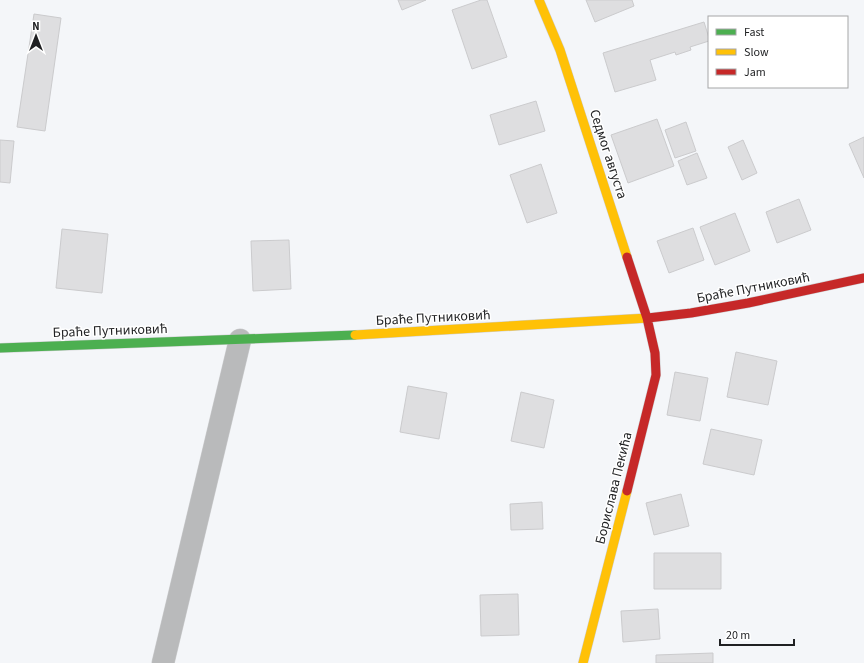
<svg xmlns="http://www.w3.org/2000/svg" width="864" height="663" viewBox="0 0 864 663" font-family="'Source Sans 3',sans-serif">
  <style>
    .building { fill: #dedee0; stroke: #cbcbcd }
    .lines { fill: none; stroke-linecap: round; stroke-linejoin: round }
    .street-casing { stroke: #cecfd1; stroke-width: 23 }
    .fast-casing { stroke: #cecfd1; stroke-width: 10 }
    .slow-casing { stroke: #cecfd1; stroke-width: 10 }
    .jam-casing { stroke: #cecfd1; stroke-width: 10 }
    .street { stroke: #b9babb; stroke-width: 22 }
    .fast { stroke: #4caf50; stroke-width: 9 }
    .slow { stroke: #ffc107; stroke-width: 9 }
    .jam { stroke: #c62828; stroke-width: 9 }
    .labels { text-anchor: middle; stroke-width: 3; stroke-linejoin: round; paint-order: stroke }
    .street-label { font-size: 14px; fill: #1f2022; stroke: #fff }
  </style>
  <rect width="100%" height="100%" fill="#f4f6f9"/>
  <path class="building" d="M 398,0 L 426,0 L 402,10 Z
    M 481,0 L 487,0 L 507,57 L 472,69 L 452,10 Z
    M 586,0 L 632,0 L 634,6 L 595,22 Z
    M 34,14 L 61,18 L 45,131 L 17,127 Z
    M 704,22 L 709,38 L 709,41 L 690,47 L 691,50 L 676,55 L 675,52 L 650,60 L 656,80 L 615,92 L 603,53 Z
    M 536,101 L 545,131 L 499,145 L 490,115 Z
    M 657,119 L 674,166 L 628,183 L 611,135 Z
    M 686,122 L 696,151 L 675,158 L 665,130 Z
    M 864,137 L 864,178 L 849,144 Z
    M 0,140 L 14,141 L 10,183 L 0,182 Z
    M 743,140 L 757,173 L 742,180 L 728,147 Z
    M 697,153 L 707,178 L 687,185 L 678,161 Z
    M 541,164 L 557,213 L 527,223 L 510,175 Z
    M 799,199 L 811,230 L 777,243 L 766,212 Z
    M 735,213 L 750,251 L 715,265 L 700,227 Z
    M 693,228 L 704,260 L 669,273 L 657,241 Z
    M 62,229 L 108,234 L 102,293 L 56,288 Z
    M 289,240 L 291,289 L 253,291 L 251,241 Z
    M 736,352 L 777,361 L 768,405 L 727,397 Z
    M 675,372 L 708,378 L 700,421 L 667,415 Z
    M 408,386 L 447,393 L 439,439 L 400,432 Z
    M 521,392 L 554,400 L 544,448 L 511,441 Z
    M 711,429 L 762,440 L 754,475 L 703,464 Z
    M 681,494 L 689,526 L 654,535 L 646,503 Z
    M 542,502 L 543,529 L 511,530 L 510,504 Z
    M 654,553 L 721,553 L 721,589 L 654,589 Z
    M 518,594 L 519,635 L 481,636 L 480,595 Z
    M 658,609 L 660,639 L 623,642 L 621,611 Z
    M 713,653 L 713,663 L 656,663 L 656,655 Z"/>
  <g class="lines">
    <defs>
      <path id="street" d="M 163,663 L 240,340"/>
      <path id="fast" d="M 0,348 L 355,335"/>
      <path id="slow" d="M 539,0 L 560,50 L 627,257
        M 355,335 L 648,318
        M 583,663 L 627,491"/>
      <path id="jam" d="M 648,318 L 691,313 L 748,303 L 864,278
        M 627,491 L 656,375 L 655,353 L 647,318 L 627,257"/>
    </defs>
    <use href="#street" class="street-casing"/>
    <use href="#fast" class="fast-casing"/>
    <use href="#slow" class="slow-casing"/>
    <use href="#jam" class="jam-casing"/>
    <use href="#street" class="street"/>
    <use href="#fast" class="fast"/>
    <use href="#slow" class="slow"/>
    <use href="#jam" class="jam"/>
  </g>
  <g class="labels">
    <g class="street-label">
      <text transform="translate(609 154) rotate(72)" y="5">Седмог августа</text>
      <text transform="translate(753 287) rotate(-11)" y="5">Браће Путниковић</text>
      <text transform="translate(433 317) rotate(-3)" y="5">Браће Путниковић</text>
      <text transform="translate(110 330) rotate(-2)" y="5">Браће Путниковић</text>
      <text transform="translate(613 488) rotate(-76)" y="5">Борислава Пекића</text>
    </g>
  </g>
  <rect x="708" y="16" width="140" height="72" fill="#ffffff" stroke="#a5a6a7"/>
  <rect x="716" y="29" width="20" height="6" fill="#4caf50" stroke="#a5a6a7"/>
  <text x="744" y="36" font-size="12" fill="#1f2022">Fast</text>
  <rect x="716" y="49" width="20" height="6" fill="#ffc107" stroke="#a5a6a7"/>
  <text x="744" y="56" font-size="12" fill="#1f2022">Slow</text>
  <rect x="716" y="69" width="20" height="6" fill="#c62828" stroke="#a5a6a7"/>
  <text x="744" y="76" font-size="12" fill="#1f2022">Jam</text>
  <g transform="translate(36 36)" stroke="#ffffff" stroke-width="3" paint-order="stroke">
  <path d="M0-3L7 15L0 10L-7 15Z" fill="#1f2022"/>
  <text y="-6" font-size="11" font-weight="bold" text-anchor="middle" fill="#1f2022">N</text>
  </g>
  <path d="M720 639v6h74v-6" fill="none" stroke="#1f2022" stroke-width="2"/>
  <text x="726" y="639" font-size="12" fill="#1f2022" stroke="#ffffff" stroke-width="3" paint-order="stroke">20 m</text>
</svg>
